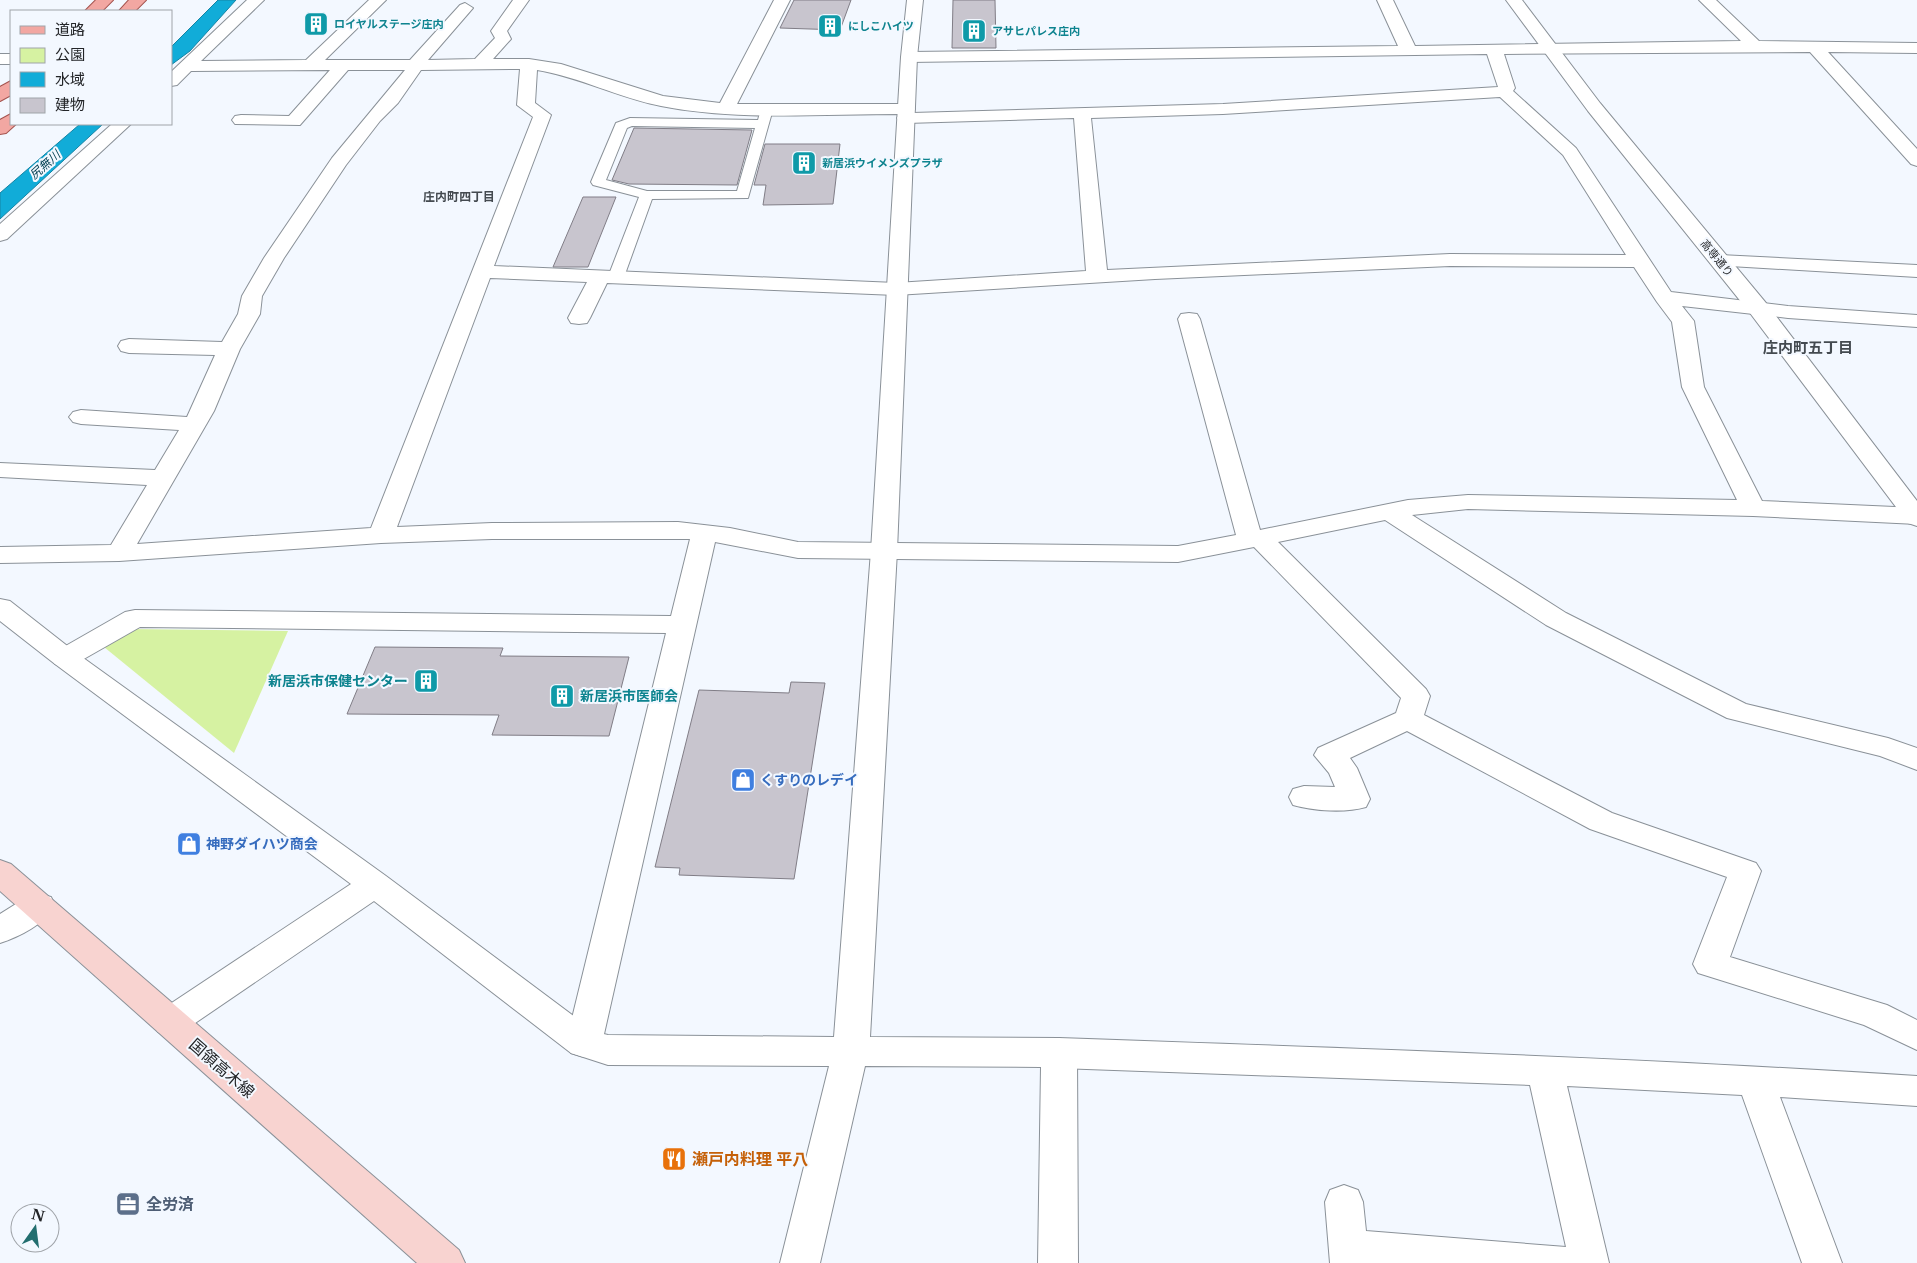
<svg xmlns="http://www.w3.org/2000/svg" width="1917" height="1263" viewBox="0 0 1917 1263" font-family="'Libre Baskerville','Noto Sans JP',serif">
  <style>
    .green { fill: #d6f2a2 }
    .water { fill: #11acd8; stroke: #1684a3 }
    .building { fill: #c8c5ce; stroke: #807d86 }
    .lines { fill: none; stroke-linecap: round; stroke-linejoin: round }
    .service-casing { stroke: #8a9198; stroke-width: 2 }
    .minor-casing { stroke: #8a9198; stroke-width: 2 }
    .tertiary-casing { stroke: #8a9198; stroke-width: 2 }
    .secondary-casing { stroke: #8a9198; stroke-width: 2 }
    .primary-casing { stroke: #a4544f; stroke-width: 2 }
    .service { fill: #fff; fill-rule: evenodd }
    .minor { fill: #fff; fill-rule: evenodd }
    .tertiary { fill: #fff; fill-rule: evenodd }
    .secondary { fill: #f8d3d0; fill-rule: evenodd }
    .primary { fill: #f2a7a2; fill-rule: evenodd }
    .labels { text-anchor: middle; stroke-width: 4; stroke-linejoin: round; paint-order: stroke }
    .far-culture-label { font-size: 11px; font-weight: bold; fill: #0d838f; stroke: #f3f8ff; text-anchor: start }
    .far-street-label { font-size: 11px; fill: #232528; stroke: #f3f8ff }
    .far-water-label { font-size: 12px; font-style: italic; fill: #013e50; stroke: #f3f8ff }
    .far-neighbourhood-label { font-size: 12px; font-weight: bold; fill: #444a50; stroke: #f3f8ff }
    .culture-label { font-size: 14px; font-weight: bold; fill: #0d838f; stroke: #f3f8ff; text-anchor: end }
    .shop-label { font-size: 14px; font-weight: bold; fill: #366cbe; stroke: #f3f8ff; text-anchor: start }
    .neighbourhood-label { font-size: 15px; font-weight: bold; fill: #444a50; stroke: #f3f8ff }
    .near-street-label { font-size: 16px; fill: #232528; stroke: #f3f8ff }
    .near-food-label { font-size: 16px; font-weight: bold; fill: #c56008; stroke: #f3f8ff; text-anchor: start }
    .near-service-label { font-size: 16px; font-weight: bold; fill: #4e5e75; stroke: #f3f8ff; text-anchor: start }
  </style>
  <rect width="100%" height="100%" fill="#f3f8ff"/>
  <path class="green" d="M 130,629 L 288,631 L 234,753 L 104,647 Z"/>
  <path class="water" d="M 218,0 L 236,0 L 190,51 L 171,65 L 171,47 Z
    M 80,124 L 103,124 L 0,219 L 0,193 Z"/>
  <path class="building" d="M 794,0 L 851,0 L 840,30 L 780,28 Z
    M 953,0 L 995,0 L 996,48 L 952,48 Z
    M 634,128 L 752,130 L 737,185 L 629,184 L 612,180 Z
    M 765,144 L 840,144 L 833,204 L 763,205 L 766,185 L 754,185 Z
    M 583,197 L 616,197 L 588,267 L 553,267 Z
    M 375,647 L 503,648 L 500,656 L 629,657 L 609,736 L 492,735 L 499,715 L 347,714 Z
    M 791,682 L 825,683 L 794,879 L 679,875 L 680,868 L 655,867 L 699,690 L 789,693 Z"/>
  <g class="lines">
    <defs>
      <path id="service" d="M 767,105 L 773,109 L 748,198 L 652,199 L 624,277 L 616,282 L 611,280 L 608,277 L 639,197 L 593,185 L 591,182 L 616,123 L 630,118 L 758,120 L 761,109 ZM 632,126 L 755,128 L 737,191 L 647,191 L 606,180 L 627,128 Z"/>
      <path id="minor" d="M 247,0 L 264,0 L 201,61 L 306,60 L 369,0 L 386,0 L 325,60 L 410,60 L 460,5 L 465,3 L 473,8 L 428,60 L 475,59 L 495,38 L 491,31 L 513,0 L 529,0 L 507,31 L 511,39 L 493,59 L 529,59 L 561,64 L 663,96 L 720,103 L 774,0 L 790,0 L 737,104 L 906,104 L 912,105 L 915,109 L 912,113 L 1223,104 L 1498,87 L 1487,54 L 909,62 L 901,57 L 909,52 L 1398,46 L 1377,0 L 1393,0 L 1415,46 L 1741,41 L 1699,0 L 1716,0 L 1759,41 L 1917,43 L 1917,53 L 1828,52 L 1917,149 L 1917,166 L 1911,164 L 1810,52 L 1504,54 L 1515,88 L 1513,91 L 1576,148 L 1671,292 L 1788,306 L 1917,315 L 1917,327 L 1788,318 L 1682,306 L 1694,321 L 1704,387 L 1762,501 L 1917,508 L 1917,524 L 1753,516 L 1468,509 L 1412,515 L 1566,613 L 1746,704 L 1888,738 L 1917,748 L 1917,770 L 1880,756 L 1727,718 L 1546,625 L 1385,520 L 1278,542 L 1426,689 L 1430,696 L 1424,715 L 1612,813 L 1756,863 L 1761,871 L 1730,957 L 1887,1005 L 1917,1020 L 1917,1050 L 1864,1025 L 1698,973 L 1693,964 L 1727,877 L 1590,829 L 1407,731 L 1350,758 L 1357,768 L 1370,799 L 1366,807 C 1345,813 1314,811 1293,805 L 1289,797 L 1293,789 L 1304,786 L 1335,787 L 1329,773 L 1314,755 L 1318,748 L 1396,713 L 1401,698 L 1254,547 L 1178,562 L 798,558 L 715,542 L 602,1043 L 597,1053 L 584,1057 L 571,1053 L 566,1043 L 666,633 L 140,627 L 75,664 L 65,667 L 55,664 L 51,658 L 55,652 L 125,612 L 135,610 L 671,616 L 690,539 L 492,539 L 381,543 L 119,561 L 0,563 L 0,547 L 111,545 L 147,485 L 0,477 L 0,463 L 155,470 L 179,430 L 81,424 L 73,422 L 69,417 L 73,412 L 81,410 L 187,417 L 215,355 L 129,353 L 121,351 L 118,346 L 121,341 L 129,339 L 222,342 L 238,314 L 242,296 L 264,258 L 332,158 L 405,70 L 348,70 L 300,125 L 235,124 L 232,120 L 235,116 L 241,115 L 289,116 L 330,70 L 191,71 L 177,85 L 171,86 L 171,72 ZM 520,69 L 517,105 L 533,117 L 371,528 L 137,544 L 214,411 L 240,349 L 260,314 L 262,296 L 284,258 L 346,165 L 380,121 L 398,103 L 421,70 ZM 537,70 C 580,77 619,98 661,106 C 737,121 822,114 900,114 L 897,118 L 900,122 L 906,123 L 1074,118 L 1086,271 L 896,283 L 494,266 L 551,115 L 535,103 ZM 1500,97 L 1563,155 L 1626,255 L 1450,254 L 1107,270 L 1091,118 L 1223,114 ZM 1450,266 L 1634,267 L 1657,302 L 1672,322 L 1682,387 L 1737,500 L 1468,495 L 1408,500 L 1260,530 L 1200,319 L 1197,314 L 1189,313 L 1181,314 L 1178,319 L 1236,535 L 1178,546 L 798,542 L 730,528 L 678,522 L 492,523 L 397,527 L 490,278 L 587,282 L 568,318 L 571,323 L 579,324 L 587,323 L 590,318 L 607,283 L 896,295 L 1155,279 Z
        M 112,124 L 131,124 L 7,239 L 0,241 L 0,224 Z
        M 1720,255 L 1917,265 L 1917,277 L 1713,265 L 1710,261 L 1713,257 Z
        M 39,894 L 51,897 L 55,906 C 46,923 19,937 0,943 L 0,914 L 27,897 Z
        M 1059,1038 C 1346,1048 1631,1058 1917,1076 L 1917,1106 L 1780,1097 L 1842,1263 L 1802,1263 L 1742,1095 L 1567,1086 L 1609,1263 L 1330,1263 L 1325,1202 L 1330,1190 L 1344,1185 L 1358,1190 L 1363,1202 L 1366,1231 L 1566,1247 L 1530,1085 L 1059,1068 L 1046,1063 L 1041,1053 L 1046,1043 Z"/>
      <path id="tertiary" d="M 907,0 L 923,0 L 917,57 L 897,551 L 870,1037 L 1059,1038 L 1072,1043 L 1077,1053 L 1078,1263 L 1038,1263 L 1041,1067 L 865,1066 L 820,1263 L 780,1263 L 829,1066 L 608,1065 L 571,1053 L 374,901 L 182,1032 L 170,1036 L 158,1032 L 152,1022 L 158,1012 L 351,884 L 55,664 L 0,621 L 0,599 L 10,601 L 75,652 L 386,876 L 595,1032 L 608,1035 L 834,1037 L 871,551 L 901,57 Z
        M 1506,0 L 1522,0 L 1600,103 L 1766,303 L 1917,501 L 1917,526 L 1908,523 L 1750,313 L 1588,111 Z
        M 0,54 L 11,54 L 11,64 L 0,64 Z"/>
      <path id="secondary" d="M 0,860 L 11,864 L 459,1250 L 465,1263 L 417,1263 L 0,891 Z"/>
      <path id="primary" d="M 96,0 L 113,0 L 102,11 L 85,11 Z
        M 129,0 L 146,0 L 135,11 L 119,11 Z
        M 11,81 L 11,95 L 0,101 L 0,87 Z
        M 11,114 L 11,124 L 16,124 L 6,133 L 0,134 L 0,120 Z"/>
    </defs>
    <use href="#service" class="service-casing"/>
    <use href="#minor" class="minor-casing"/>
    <use href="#tertiary" class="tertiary-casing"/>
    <use href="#secondary" class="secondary-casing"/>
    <use href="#primary" class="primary-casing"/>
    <use href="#service" class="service"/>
    <use href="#minor" class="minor"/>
    <use href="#tertiary" class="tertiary"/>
    <use href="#secondary" class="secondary"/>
    <use href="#primary" class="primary"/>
  </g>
  <defs>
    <symbol id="building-square" viewBox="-11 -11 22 22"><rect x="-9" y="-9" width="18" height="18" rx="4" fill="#0f9aa8" stroke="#f3f8ff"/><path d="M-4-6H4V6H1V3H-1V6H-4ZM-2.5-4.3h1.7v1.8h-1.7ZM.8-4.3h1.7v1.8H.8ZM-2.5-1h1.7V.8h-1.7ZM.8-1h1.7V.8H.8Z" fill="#fff"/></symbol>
    <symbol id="shop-square" viewBox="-11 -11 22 22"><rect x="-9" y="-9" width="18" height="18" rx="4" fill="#3f7fe0" stroke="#f3f8ff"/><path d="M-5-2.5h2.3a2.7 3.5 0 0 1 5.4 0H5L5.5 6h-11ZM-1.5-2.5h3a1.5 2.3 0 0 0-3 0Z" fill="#fff"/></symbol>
    <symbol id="restaurant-square" viewBox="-11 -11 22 22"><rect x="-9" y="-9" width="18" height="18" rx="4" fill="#e8710a" stroke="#f3f8ff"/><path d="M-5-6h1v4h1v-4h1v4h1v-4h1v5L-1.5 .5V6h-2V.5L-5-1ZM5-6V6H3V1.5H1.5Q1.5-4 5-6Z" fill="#fff"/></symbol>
    <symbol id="office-square" viewBox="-11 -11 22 22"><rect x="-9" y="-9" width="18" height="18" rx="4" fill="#5c6f8a" stroke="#f3f8ff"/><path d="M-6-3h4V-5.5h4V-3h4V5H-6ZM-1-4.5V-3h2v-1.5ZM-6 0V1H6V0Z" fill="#fff"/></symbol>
  </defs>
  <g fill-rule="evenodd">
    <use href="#building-square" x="302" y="10" width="28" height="28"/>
    <use href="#building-square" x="816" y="12" width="28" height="28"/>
    <use href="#building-square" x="960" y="17" width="28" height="28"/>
    <use href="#building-square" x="790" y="149" width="28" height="28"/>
    <use href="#building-square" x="412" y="667" width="28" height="28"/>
    <use href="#building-square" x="548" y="682" width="28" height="28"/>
    <use href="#shop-square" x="729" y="766" width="28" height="28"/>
    <use href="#shop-square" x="175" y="830" width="28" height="28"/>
    <use href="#restaurant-square" x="660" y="1145" width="28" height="28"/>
    <use href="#office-square" x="114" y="1190" width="28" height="28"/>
  </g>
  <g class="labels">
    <g class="far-culture-label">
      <text x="334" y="28">ロイヤルステージ庄内</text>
      <text x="848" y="30">にしこハイツ</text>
      <text x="992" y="35">アサヒパレス庄内</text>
      <text x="822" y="167">新居浜ウイメンズプラザ</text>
    </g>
    <g class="far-street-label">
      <text transform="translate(1717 258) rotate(51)" y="4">高専通り</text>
    </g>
    <g class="far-water-label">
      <text transform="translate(45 165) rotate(-42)" y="4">尻無川</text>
    </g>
    <g class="far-neighbourhood-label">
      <text x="459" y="201">庄内町四丁目</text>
    </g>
    <g class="culture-label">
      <text x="408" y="686">新居浜市保健センター</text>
      <text x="580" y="701" text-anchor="start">新居浜市医師会</text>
    </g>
    <g class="shop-label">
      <text x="760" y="785">くすりのレデイ</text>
      <text x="206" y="849">神野ダイハツ商会</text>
    </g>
    <g class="neighbourhood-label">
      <text x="1808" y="353">庄内町五丁目</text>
    </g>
    <g class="near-street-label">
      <text transform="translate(222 1068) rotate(41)" y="6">国領高木線</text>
    </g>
    <g class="near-food-label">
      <text x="692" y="1165">瀬戸内料理 平八</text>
    </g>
    <g class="near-service-label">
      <text x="146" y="1210">全労済</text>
    </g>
  </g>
  <rect x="10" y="10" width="162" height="115" fill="#f3f8ff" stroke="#a0a4a9"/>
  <rect x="20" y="26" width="25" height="8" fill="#f2a7a2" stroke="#a0a4a9"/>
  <text x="55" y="35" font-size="15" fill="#232528">道路</text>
  <rect x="20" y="48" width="25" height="15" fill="#d6f2a2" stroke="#a0a4a9"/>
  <text x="55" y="60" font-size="15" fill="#232528">公園</text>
  <rect x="20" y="72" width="25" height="15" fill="#11acd8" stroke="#a0a4a9"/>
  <text x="55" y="85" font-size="15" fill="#232528">水域</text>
  <rect x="20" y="98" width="25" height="15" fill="#c8c5ce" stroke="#a0a4a9"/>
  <text x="55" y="110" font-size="15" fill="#232528">建物</text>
  <g transform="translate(35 1228) rotate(14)"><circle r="24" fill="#f3f8ff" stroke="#a0a4a9"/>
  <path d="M0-4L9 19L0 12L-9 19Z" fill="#226e6f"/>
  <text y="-8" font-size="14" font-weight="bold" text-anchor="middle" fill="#232528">N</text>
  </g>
</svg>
